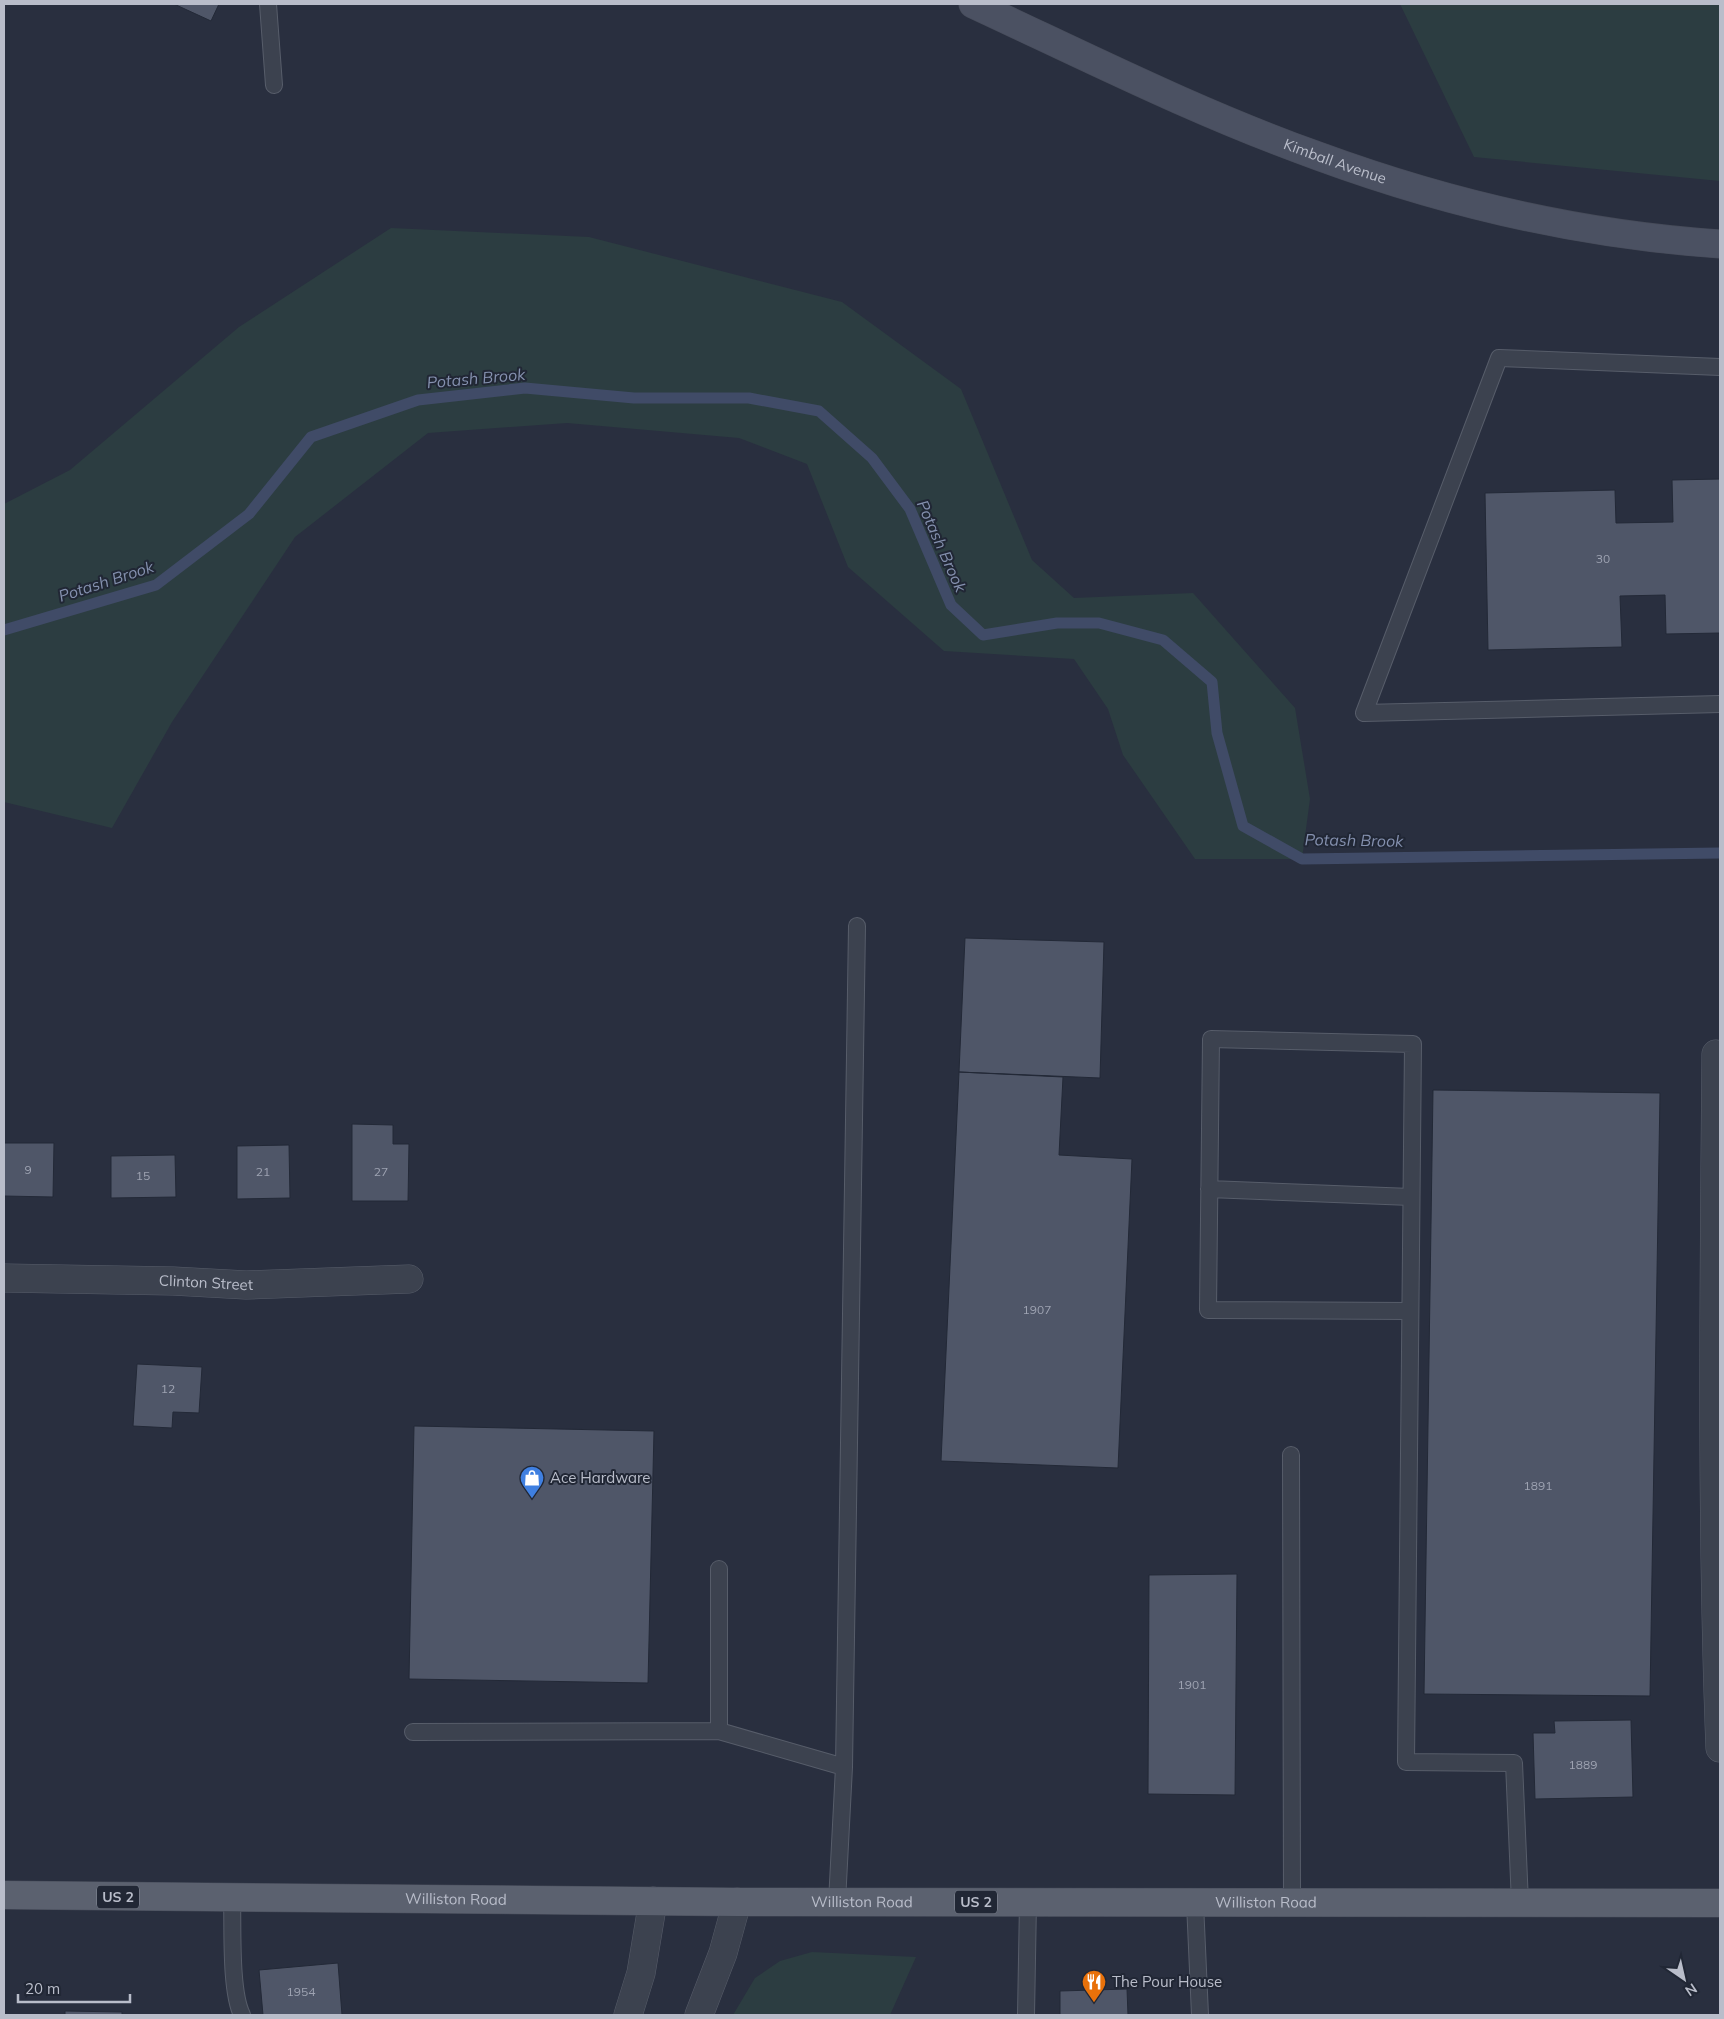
<svg xmlns="http://www.w3.org/2000/svg" width="1724" height="2019" viewBox="0 0 1724 2019" font-family="Mulish,sans-serif">
  <style>
    .green { fill: #2c3d41 }
    .lines { fill: none; stroke-linecap: round; stroke-linejoin: round }
    .stream { stroke: #404b67; stroke-width: 11 }
    .building { fill: #4f5668; stroke: #232937 }
    .lane-casing { stroke: #575d6a; stroke-width: 18 }
    .street-casing { stroke: #575d6a; stroke-width: 29 }
    .secondary-casing { stroke: #464b59; stroke-width: 29 }
    .primary-casing { stroke: #464b59; stroke-width: 29 }
    .lane { stroke: #3c424f; stroke-width: 16 }
    .street { stroke: #3c424f; stroke-width: 28 }
    .secondary { stroke: #4b5162; stroke-width: 28 }
    .primary { stroke: #5b616f; stroke-width: 28 }
    .labels { text-anchor: middle; stroke-width: 4; stroke-linejoin: round; paint-order: stroke }
    .number-label { font-size: 12px; fill: #9ea3b2 }
    .shield { fill: #212735; stroke: #8b909d; stroke-width: 1 }
    .shield-label { font-size: 14px; font-weight: bold; fill: #b9bdca }
    .street-label { font-size: 15px; fill: #b9bdca; stroke: #212735 }
    .poi-label { font-size: 15px; fill: #b9bdca; stroke: #212735; text-anchor: start }
    .water-label { font-size: 16px; font-style: italic; fill: #8490ae; stroke: #212735 }
  </style>
  <rect width="100%" height="100%" fill="#292f3f"/>
  <path class="green" d="M 1400,4 L 1720,4 L 1720,181 L 1474,157 Z
    M 391,228 L 589,237 L 842,302 L 961,389 L 1032,560 L 1074,598 L 1193,593 L 1295,708 L 1310,799 L 1302,859 L 1195,859 L 1123,755 L 1108,709 L 1074,659 L 944,651 L 848,567 L 807,464 L 739,438 L 567,423 L 428,433 L 295,537 L 172,722 L 112,828 L 4,802 L 4,504 L 70,470 L 239,327 Z
    M 812,1952 L 916,1957 L 890,2015 L 733,2015 L 755,1978 L 780,1961 Z"/>
  <g class="lines">
    <path class="stream" d="M 4,630 L 156,585 L 249,514 L 311,437 L 418,400 L 525,388 L 634,398 L 749,398 L 819,411 L 872,458 L 910,509 L 951,605 L 983,635 L 1057,623 L 1099,623 L 1163,640 L 1212,682 L 1217,733 L 1243,826 L 1302,859 L 1720,853"/>
  </g>
  <path class="building" d="M 174,4 L 219,4 L 211,21 Z
    M 1720,479 L 1720,633 L 1666,634 L 1665,595 L 1620,596 L 1622,647 L 1488,650 L 1485,493 L 1615,490 L 1616,523 L 1673,522 L 1672,480 Z
    M 965,938 L 1104,942 L 1100,1078 L 959,1072 Z
    M 959,1072 L 1063,1077 L 1059,1155 L 1132,1159 L 1118,1468 L 941,1461 Z
    M 1433,1090 L 1660,1093 L 1650,1696 L 1424,1694 Z
    M 352,1124 L 393,1125 L 393,1144 L 409,1144 L 408,1201 L 352,1201 Z
    M 4,1143 L 54,1143 L 53,1197 L 4,1196 Z
    M 289,1145 L 290,1198 L 237,1199 L 237,1146 Z
    M 175,1155 L 176,1197 L 111,1198 L 111,1156 Z
    M 137,1364 L 202,1367 L 199,1413 L 173,1412 L 172,1428 L 133,1426 Z
    M 414,1426 L 654,1431 L 648,1683 L 409,1679 Z
    M 1237,1574 L 1235,1795 L 1148,1794 L 1149,1575 Z
    M 1631,1720 L 1633,1797 L 1535,1799 L 1533,1733 L 1555,1733 L 1554,1721 Z
    M 338,1963 L 342,2015 L 263,2015 L 259,1970 Z
    M 1127,1989 L 1128,2015 L 1060,2015 L 1060,1991 Z
    M 65,2011 L 122,2012 L 122,2015 L 65,2015 Z"/>
  <g class="lines">
    <defs>
      <path id="lane" d="M 268,4 L 274,85
        M 1720,367 L 1499,358 L 1364,713 L 1720,704
        M 1209,1189 L 1411,1197
        M 1409,1311 L 1208,1310 L 1211,1039 L 1413,1044 L 1406,1762 L 1514,1763 L 1520,1903
        M 1291,1455 L 1292,1903
        M 719,1731 L 719,1569
        M 413,1732 L 719,1731 L 844,1767
        M 232,1898 C 233,1927 230,1991 242,2015
        M 837,1902 L 844,1767 L 857,926
        M 1195,1903 L 1200,2015
        M 1026,2015 L 1028,1902"/>
      <g id="street">
        <path d="M 1716,1054 C 1714,1285 1711,1517 1720,1748"/>
        <path id="s1" d="M 4,1278 L 173,1281 L 246,1285 L 409,1279"/>
        <path d="M 628,2015 L 641,1973 L 653,1901"/>
        <path d="M 699,2015 L 723,1953 L 737,1902"/>
      </g>
      <g id="secondary">
        <path id="s2" d="M 973,4 C 1087,57 1200,114 1318,156 C 1446,203 1584,235 1720,244"/>
      </g>
      <g id="primary">
        <path id="s3" d="M 4,1895 L 737,1902 L 1720,1903"/>
      </g>
    </defs>
    <use href="#lane" class="lane-casing"/>
    <use href="#street" class="street-casing"/>
    <use href="#secondary" class="secondary-casing"/>
    <use href="#primary" class="primary-casing"/>
    <use href="#lane" class="lane"/>
    <use href="#street" class="street"/>
    <use href="#secondary" class="secondary"/>
    <use href="#primary" class="primary"/>
  </g>
  <defs>
    <symbol id="shop-pin" viewBox="-11 -11 22 30"><path d="M0 17L-7.5 6A9.5 9.5 0 1 1 7.5 6Z" fill="#3f7fe0" stroke="#212735"/><path d="M-5-2.5h2.3a2.7 3.5 0 0 1 5.4 0H5L5.5 6h-11ZM-1.5-2.5h3a1.5 2.3 0 0 0-3 0Z" fill="#fff"/></symbol>
    <symbol id="restaurant-pin" viewBox="-11 -11 22 30"><path d="M0 17L-7.5 6A9.5 9.5 0 1 1 7.5 6Z" fill="#e8710a" stroke="#212735"/><path d="M-5-6h1v4h1v-4h1v4h1v-4h1v5L-1.5 .5V6h-2V.5L-5-1ZM5-6V6H3V1.5H1.5Q1.5-4 5-6Z" fill="#fff"/></symbol>
  </defs>
  <g fill-rule="evenodd">
    <use href="#shop-pin" x="518" y="1464" width="28" height="38"/>
    <use href="#restaurant-pin" x="1080" y="1968" width="28" height="38"/>
  </g>
  <g class="labels">
    <g class="number-label">
      <text x="1603" y="563">30</text>
      <text x="28" y="1174">9</text>
      <text x="263" y="1176">21</text>
      <text x="381" y="1176">27</text>
      <text x="143" y="1180">15</text>
      <text x="1037" y="1314">1907</text>
      <text x="168" y="1393">12</text>
      <text x="1538" y="1490">1891</text>
      <text x="1192" y="1689">1901</text>
      <text x="1583" y="1769">1889</text>
      <text x="301" y="1996">1954</text>
    </g>
    <g class="shield">
      <rect x="97" y="1885.5" width="42" height="23" rx="4"/>
      <rect x="955" y="1890.5" width="42" height="23" rx="4"/>
    </g>
    <g class="shield-label">
      <text x="118" y="1902">US 2</text>
      <text x="976" y="1907">US 2</text>
    </g>
    <g class="street-label">
      <text dy="5" stroke="none"><textPath href="#s2" startOffset="395">Kimball Avenue</textPath></text>
      <text dy="5" stroke="none"><textPath href="#s1" startOffset="202">Clinton Street</textPath></text>
      <text dy="5" stroke="none"><textPath href="#s3" startOffset="452">Williston Road</textPath></text>
      <text dy="5" stroke="none"><textPath href="#s3" startOffset="858">Williston Road</textPath></text>
      <text dy="5" stroke="none"><textPath href="#s3" startOffset="1262">Williston Road</textPath></text>
    </g>
    <g class="poi-label">
      <text x="550" y="1483">Ace Hardware</text>
      <text x="1112" y="1987">The Pour House</text>
    </g>
    <g class="water-label">
      <text transform="translate(476 378) rotate(-5)" y="6">Potash Brook</text>
      <text transform="translate(942 546) rotate(66)" y="6">Potash Brook</text>
      <text transform="translate(106 581) rotate(-18)" y="6">Potash Brook</text>
      <text transform="translate(1354 840) rotate(1)" y="6">Potash Brook</text>
    </g>
  </g>
  <rect width="1724" height="2019" fill="none" stroke="#b9bdca" stroke-width="10"/>
  <g transform="translate(1684 1979) rotate(146)" stroke="#212735" stroke-width="4" paint-order="stroke">
  <path d="M0-4L9 19L0 12L-9 19Z" fill="#b9bdca"/>
  <text y="-8" font-size="14" font-weight="bold" text-anchor="middle" fill="#b9bdca">N</text>
  </g>
  <path d="M18 1994v8h112v-8" fill="none" stroke="#b9bdca" stroke-width="2.5"/>
  <text x="25" y="1994" font-size="15" fill="#b9bdca" stroke="#212735" stroke-width="4" paint-order="stroke">20 m</text>
</svg>
